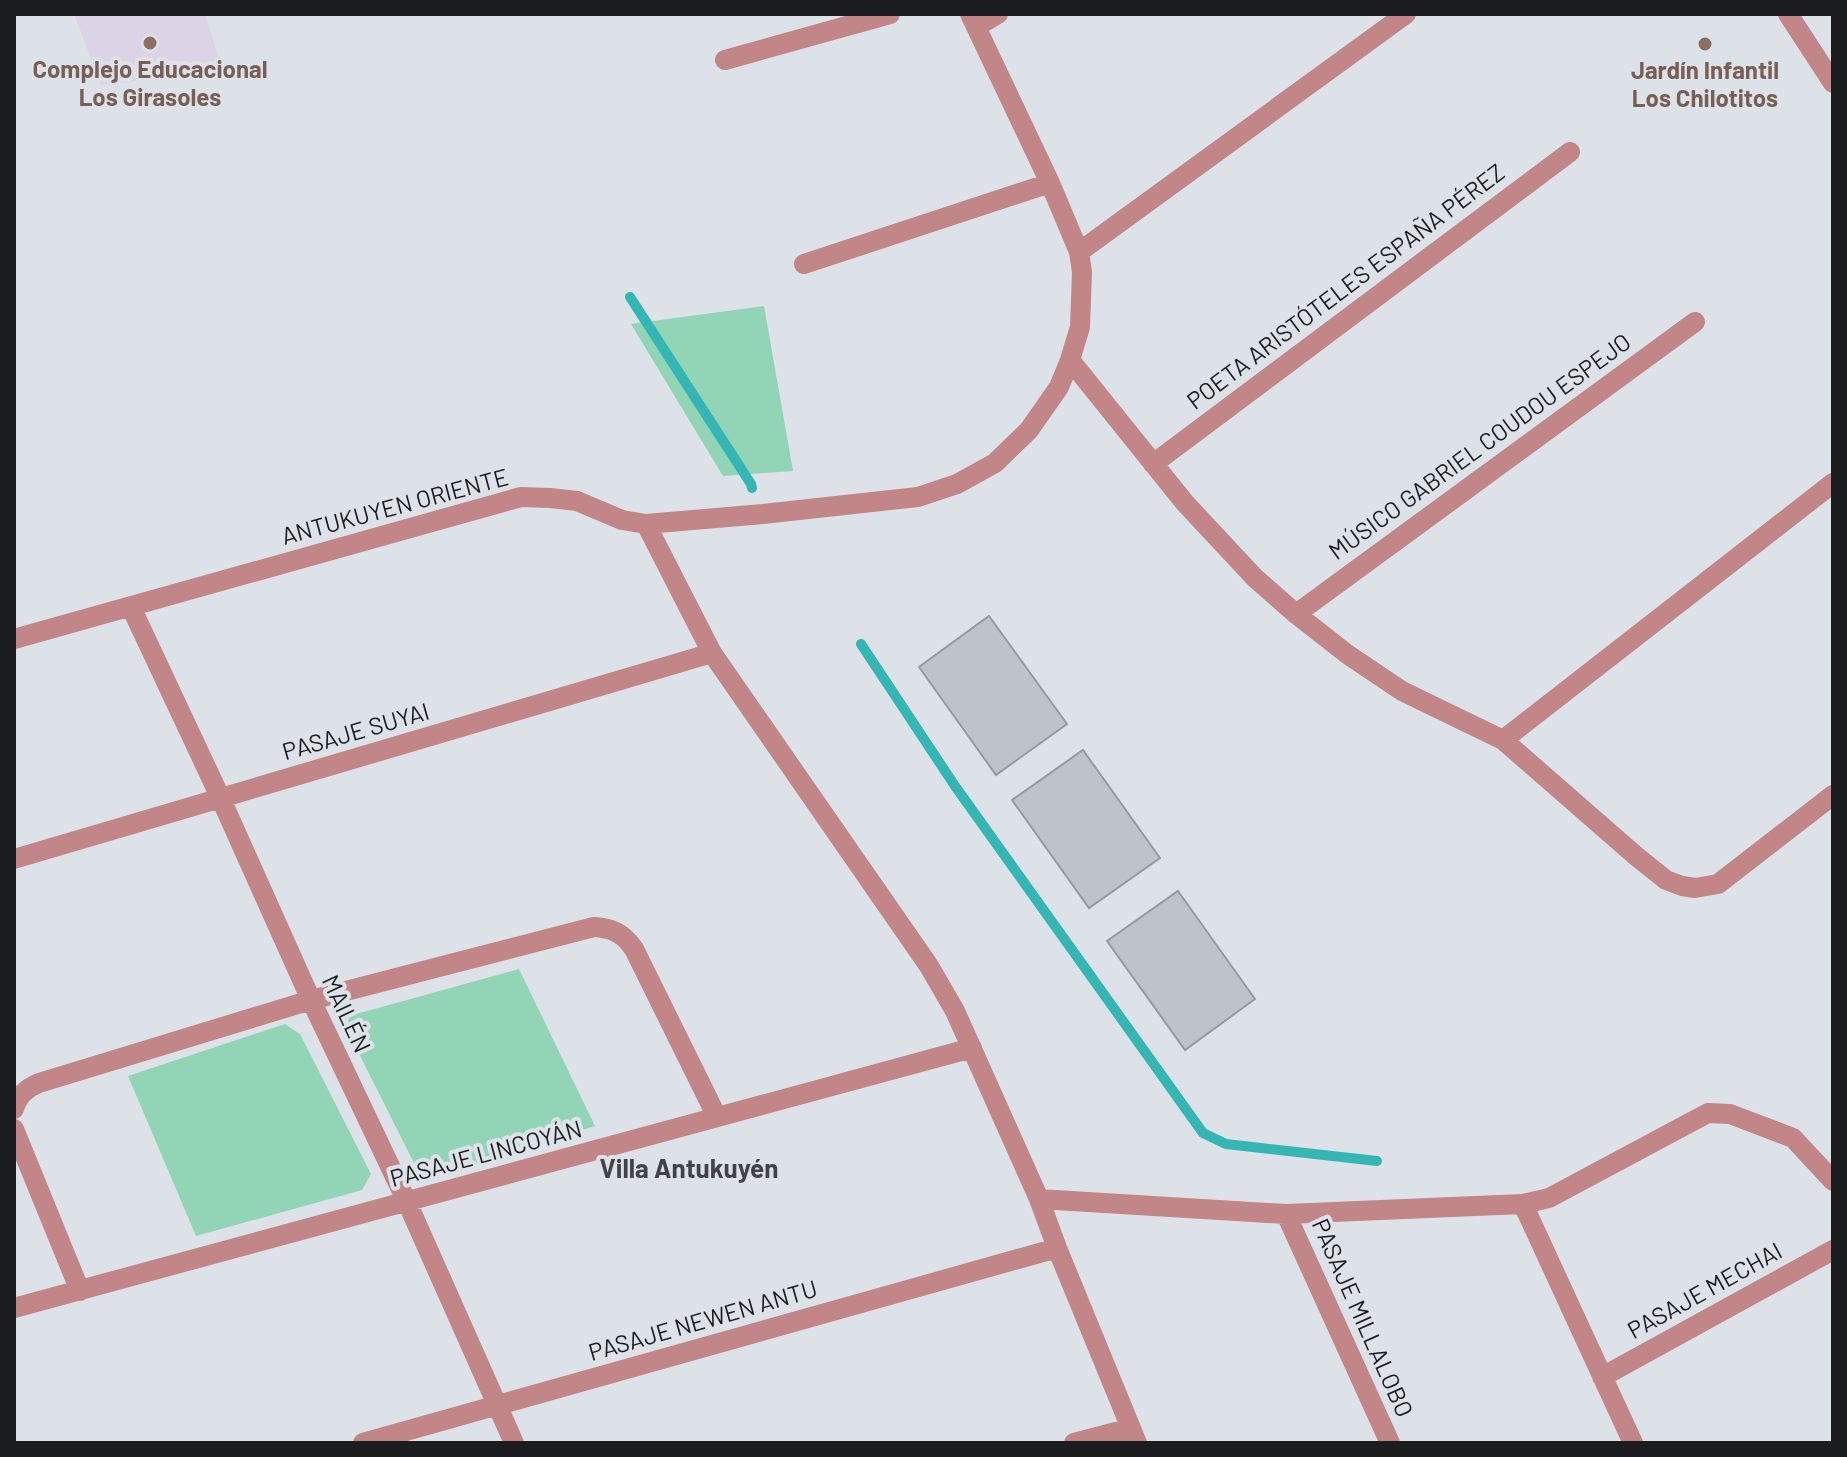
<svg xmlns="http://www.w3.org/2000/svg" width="1847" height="1457" viewBox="0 0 1847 1457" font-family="Barlow,sans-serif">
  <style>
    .education { fill: #ddd3e7 }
    .green { fill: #91d4b6 }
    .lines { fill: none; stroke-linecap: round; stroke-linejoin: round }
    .stream { stroke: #36b5b5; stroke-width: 10 }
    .building { fill: #bec3c9; stroke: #969aa0; stroke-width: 2 }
    .street { stroke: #c28688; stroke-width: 20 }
    .education-dot { fill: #8d6e63; stroke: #dde2e8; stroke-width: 3 }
    .labels { text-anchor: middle; stroke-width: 8; stroke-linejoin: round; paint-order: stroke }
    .education-label { font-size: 24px; font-weight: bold; fill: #785e54; stroke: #dde2e8 }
    .street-label { font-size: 24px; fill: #1a1c1e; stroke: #dde2e8 }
    .neighbourhood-label { font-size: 26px; font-weight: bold; fill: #404348; stroke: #dde2e8 }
  </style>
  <rect width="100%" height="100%" fill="#dde2e8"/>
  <path class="education" d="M 74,14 L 205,14 L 223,72 L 101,85 Z"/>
  <path class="green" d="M 764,306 L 793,471 L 723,476 L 631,324 Z
    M 519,969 L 595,1126 L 430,1177 L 416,1167 L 347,1030 L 349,1016 Z
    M 285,1024 L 300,1034 L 371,1174 L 362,1190 L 196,1236 L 128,1076 Z"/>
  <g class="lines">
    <path class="stream" d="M 630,297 L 751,484 L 752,488
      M 861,644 L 955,786 L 1203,1133 L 1226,1144 L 1377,1161"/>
  </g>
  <path class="building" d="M 989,616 L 1067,724 L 996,775 L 919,667 Z
    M 1083,750 L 1160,858 L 1089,908 L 1012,800 Z
    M 1178,891 L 1255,999 L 1185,1050 L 1107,941 Z"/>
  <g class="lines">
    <path class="street" d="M 1788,14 L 1833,83
      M 976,27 L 998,14
      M 725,60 L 890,14
      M 1079,252 L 1406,14
      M 804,264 L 1050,183
      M 1070,360 L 1185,503 L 1255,578 L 1296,614 L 1347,654 L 1402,691 L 1503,740 L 1636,856 L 1666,880 L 1682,886 L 1695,888 L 1718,884 L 1833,795
      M 1153,464 L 1570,152
      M 646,524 L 712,653 L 929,966 L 955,1011 L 1039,1199 L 1057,1248 L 1137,1443
      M 131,607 L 221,799 L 311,1000 L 407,1202 L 514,1443
      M 1296,614 L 1695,322
      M 14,639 L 521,497 L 550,498 L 577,501 L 622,520 L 646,524 L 763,514 L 918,497 L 957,484 L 995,463 L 1029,430 L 1059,387 L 1070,360 L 1080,327 L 1082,272 L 1079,252 L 1050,183 L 970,14
      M 1503,740 L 1833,483
      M 14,859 L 712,653
      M 14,1109 C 18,1095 27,1088 39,1083 L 311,1000 L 594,927 C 612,928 623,933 634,949 L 717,1117
      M 14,1129 L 80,1291
      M 1039,1199 L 1286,1214 L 1523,1204 L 1549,1198 L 1708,1113 L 1730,1114 L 1793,1138 L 1833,1181
      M 1523,1204 L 1633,1443
      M 1286,1214 L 1390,1443
      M 14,1308 L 972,1048
      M 1602,1377 L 1833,1250
      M 363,1443 L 1057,1248
      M 1074,1443 L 1131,1428"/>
  </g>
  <g class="education-dot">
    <circle cx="150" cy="43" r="8"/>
    <circle cx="1705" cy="44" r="8"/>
  </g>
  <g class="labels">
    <g class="education-label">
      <text x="150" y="78">Complejo Educacional<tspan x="150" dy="28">Los Girasoles</tspan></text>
      <text x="1705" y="79">Jardín Infantil<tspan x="1705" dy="28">Los Chilotitos</tspan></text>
    </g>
    <g class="street-label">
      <text transform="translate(1346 287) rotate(-37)" y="8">POETA ARISTÓTELES ESPAÑA PÉREZ</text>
      <text transform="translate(1480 447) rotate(-36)" y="8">MÚSICO GABRIEL COUDOU ESPEJO</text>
      <text transform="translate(395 507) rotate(-15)" y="8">ANTUKUYEN ORIENTE</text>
      <text transform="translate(356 732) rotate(-16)" y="8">PASAJE SUYAI</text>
      <text transform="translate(346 1014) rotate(65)" y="8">MAILÉN</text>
      <text transform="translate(486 1154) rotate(-15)" y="8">PASAJE LINCOYÁN</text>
      <text transform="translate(1705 1291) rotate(-29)" y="8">PASAJE MECHAI</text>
      <text transform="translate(1362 1318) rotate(66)" y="8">PASAJE MILLALOBO</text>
      <text transform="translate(703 1321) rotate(-16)" y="8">PASAJE NEWEN ANTU</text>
    </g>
    <g class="neighbourhood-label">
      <text x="689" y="1178">Villa Antukuyén</text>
    </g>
  </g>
  <rect width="1847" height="1457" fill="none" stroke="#1a1c1e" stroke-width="32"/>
</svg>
